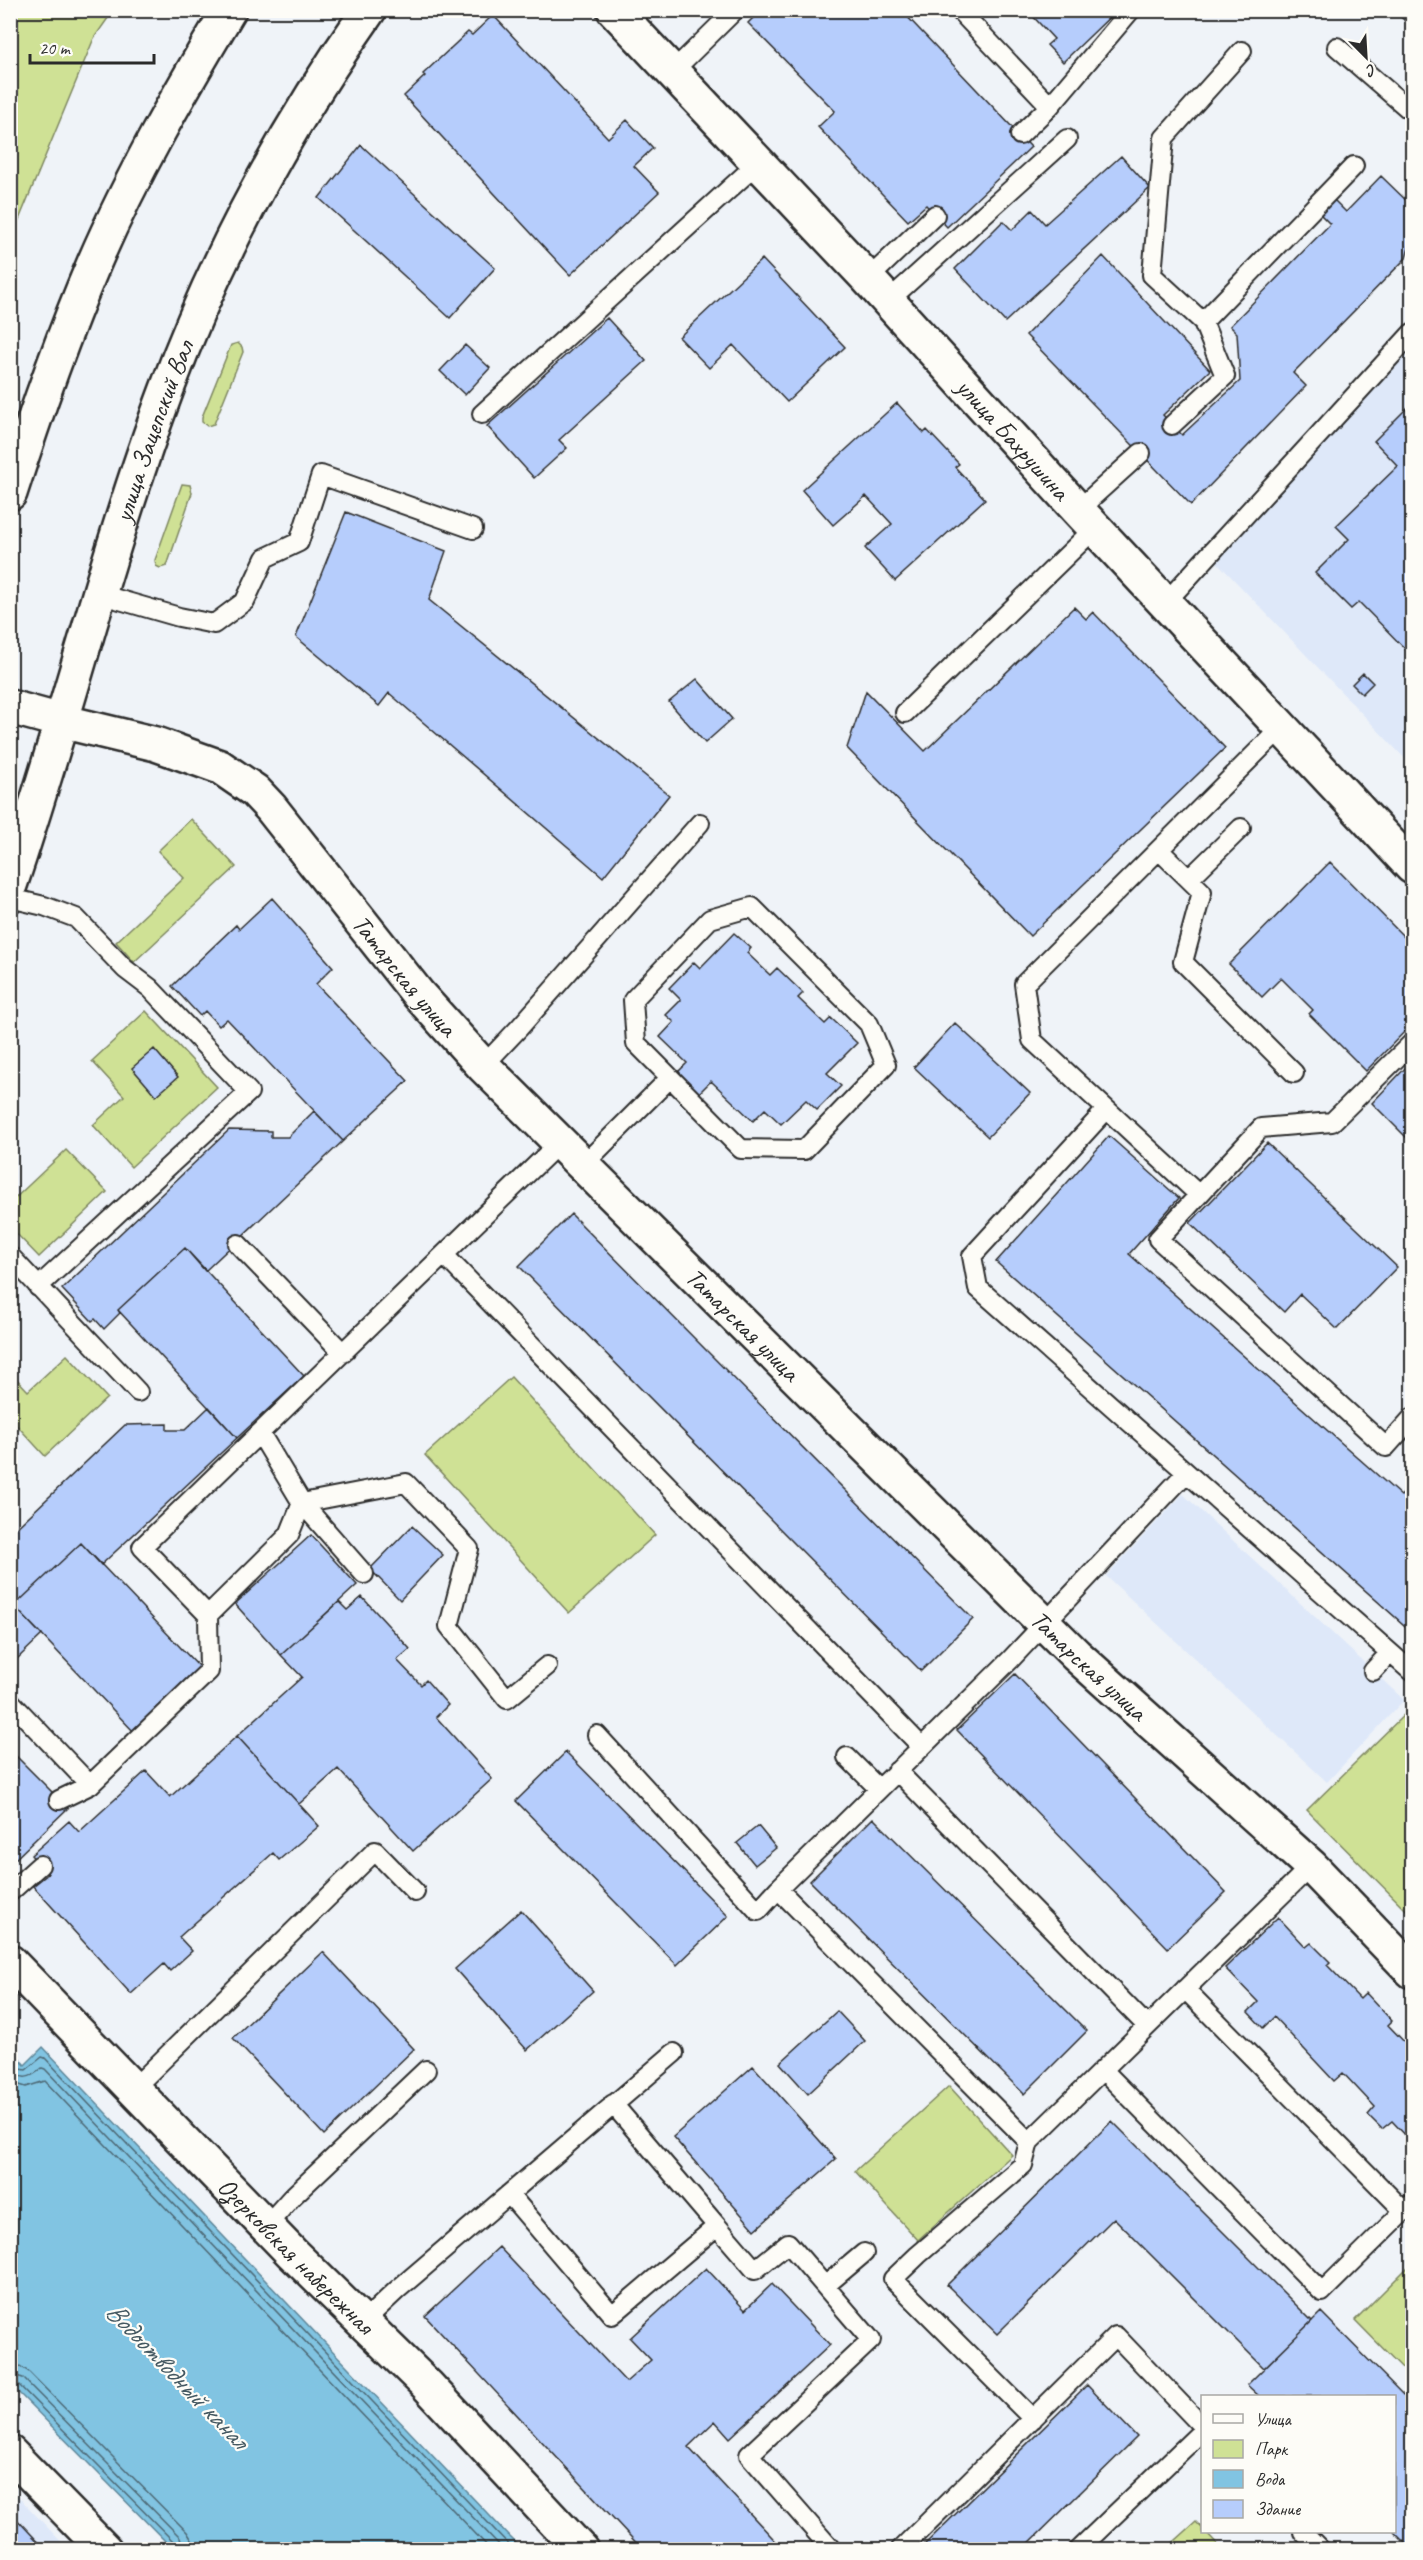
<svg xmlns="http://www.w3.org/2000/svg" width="1423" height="2560" viewBox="0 0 1423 2560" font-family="Caveat,sans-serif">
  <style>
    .built { fill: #dee8f9 }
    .green { fill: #cfe195; stroke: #7d8660; stroke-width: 1.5 }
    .water { fill: #81c4e2; stroke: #5f8799; stroke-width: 1.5 }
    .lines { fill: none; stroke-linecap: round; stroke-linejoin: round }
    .shore { stroke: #4d6874; stroke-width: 1.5 }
    .building { fill: #b6cdfc; stroke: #2b2b2b; stroke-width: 1.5 }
    .service-casing { stroke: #2b2b2b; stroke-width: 22 }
    .minor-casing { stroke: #2b2b2b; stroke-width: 38 }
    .tertiary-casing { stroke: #2b2b2b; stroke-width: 38 }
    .secondary-casing { stroke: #2b2b2b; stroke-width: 38 }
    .primary-casing { stroke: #2b2b2b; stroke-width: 38 }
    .service { stroke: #fdfcf7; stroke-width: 18 }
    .minor { stroke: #fdfcf7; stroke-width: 33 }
    .tertiary { stroke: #fdfcf7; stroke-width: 33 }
    .secondary { stroke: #fdfcf7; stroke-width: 33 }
    .primary { stroke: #fdfcf7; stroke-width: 33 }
    .labels { text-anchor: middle; stroke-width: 4.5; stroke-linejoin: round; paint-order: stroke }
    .street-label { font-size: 26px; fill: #2b2b2b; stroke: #fdfcf7 }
    .water-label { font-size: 27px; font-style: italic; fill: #455962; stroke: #fdfcf7 }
  </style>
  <rect width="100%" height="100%" fill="#eff3f8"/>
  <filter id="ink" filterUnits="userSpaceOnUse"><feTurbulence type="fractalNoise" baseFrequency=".0167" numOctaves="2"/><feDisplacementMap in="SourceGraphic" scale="12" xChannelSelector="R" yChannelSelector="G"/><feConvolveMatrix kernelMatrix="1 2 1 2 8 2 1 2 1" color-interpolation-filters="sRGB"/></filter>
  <g filter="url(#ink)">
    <path class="built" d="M 1412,347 L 1412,766 L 1217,562 Z
      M 1183,1494 L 1404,1700 L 1327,1782 L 1106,1576 Z
      M 11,2489 L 68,2549 L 11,2549 Z"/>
    <path class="green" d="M 11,10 L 113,11 L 94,38 L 11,239 Z
      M 238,343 L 242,347 L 243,352 L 214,424 L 207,426 L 202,422 L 202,417 L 231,345 Z
      M 182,484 L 190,485 L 192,493 L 167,566 L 160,568 L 156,566 L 155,560 Z
      M 191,819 L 236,867 L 134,962 L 116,942 L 184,878 L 158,851 Z
      M 146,1011 L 217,1087 L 131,1167 L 93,1125 L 124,1096 L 92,1061 Z
      M 66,1150 L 107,1192 L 39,1257 L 11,1228 L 11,1202 Z
      M 67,1355 L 107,1398 L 45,1456 L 11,1419 L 11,1373 L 28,1391 Z
      M 511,1377 L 655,1535 L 569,1613 L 425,1455 Z
      M 1412,1707 L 1412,1916 L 1307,1810 Z
      M 949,2086 L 1012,2155 L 918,2240 L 855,2171 Z
      M 1412,2263 L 1412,2378 L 1355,2320 Z
      M 1196,2522 L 1202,2528 L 1202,2532 L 1206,2532 L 1222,2549 L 1166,2549 Z"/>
    <path class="water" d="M 43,2047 L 510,2537 L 522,2549 L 173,2549 L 11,2385 L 11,2050 L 25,2065 Z"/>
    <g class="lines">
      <path class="shore" d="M 10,2059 L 21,2069 L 26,2070 L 42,2057 L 45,2058 L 514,2550
        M 10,2069 C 22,2081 30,2079 42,2068 L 45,2069 L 504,2550
        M 10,2082 L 26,2087 L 45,2081 L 491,2550
        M 10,2365 L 20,2366 L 29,2372 L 187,2532 L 192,2540 L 193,2550
        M 10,2374 L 23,2378 L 180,2537 L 184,2550
        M 10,2381 L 17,2383 L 175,2543 L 177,2550"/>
    </g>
    <path class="building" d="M 761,10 L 901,10 L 1031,147 L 947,227 L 926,205 L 908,221 L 818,127 L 835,111 L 748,23 Z
      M 1027,10 L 1117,10 L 1063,62 L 1047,45 L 1054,39 Z
      M 1393,10 L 1412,10 L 1412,27 Z
      M 493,15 L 608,138 L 627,120 L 653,148 L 634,166 L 659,192 L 570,275 L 404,96 L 425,76 L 423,74 L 468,32 L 472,35 Z
      M 361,145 L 495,268 L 450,318 L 319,198 Z
      M 1121,156 L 1150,188 L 1005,322 L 955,269 L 1003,221 L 1012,230 L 1032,210 L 1045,224 Z
      M 1381,176 L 1412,206 L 1412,237 L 1406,258 L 1293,373 L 1306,386 L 1191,505 L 1026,335 L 1103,256 L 1210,370 L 1163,415 L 1182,435 L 1240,381 L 1237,333 L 1230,326 L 1330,224 L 1316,210 L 1330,196 L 1346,212 Z
      M 762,259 L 845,347 L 787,402 L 733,345 L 709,368 L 679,337 Z
      M 607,318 L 646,361 L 559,440 L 567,448 L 534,478 L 487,426 Z
      M 465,345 L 490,368 L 465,395 L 440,371 Z
      M 897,403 L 924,433 L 927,430 L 959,464 L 955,467 L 985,499 L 895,581 L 865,548 L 892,524 L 866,496 L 833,525 L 802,490 Z
      M 1412,403 L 1412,656 L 1359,602 L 1351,609 L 1315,573 L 1349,539 L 1336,526 L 1398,466 L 1374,441 Z
      M 346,512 L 446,551 L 429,600 L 669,795 L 603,877 L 389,693 L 379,706 L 296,637 Z
      M 1074,607 L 1086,619 L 1093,612 L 1225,748 L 1030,936 L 847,748 L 866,691 L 925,751 Z
      M 1363,673 L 1373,683 L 1362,694 L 1352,684 Z
      M 697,679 L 732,719 L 705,743 L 669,702 Z
      M 1330,862 L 1412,945 L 1412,1024 L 1366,1071 L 1309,1014 L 1313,1010 L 1281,978 L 1262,997 L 1229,964 Z
      M 272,898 L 333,967 L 316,984 L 408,1081 L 343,1141 L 227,1019 L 219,1026 L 205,1011 L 200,1016 L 172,986 L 236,925 L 239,929 Z
      M 734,933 L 751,948 L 747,953 L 770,975 L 777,968 L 803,993 L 798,998 L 825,1024 L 831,1018 L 857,1043 L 827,1073 L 841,1086 L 817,1110 L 806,1100 L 781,1124 L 765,1109 L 753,1121 L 711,1081 L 697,1095 L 676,1074 L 687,1063 L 660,1037 L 674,1022 L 666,1015 L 681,1000 L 669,988 L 694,962 L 700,968 Z
      M 955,1023 L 1030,1093 L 988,1137 L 914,1067 Z
      M 154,1049 L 178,1077 L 156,1096 L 132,1068 Z
      M 1412,1061 L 1412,1143 L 1372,1103 Z
      M 314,1111 L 343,1141 L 205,1271 L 185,1248 L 118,1310 L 120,1313 L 104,1329 L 95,1319 L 92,1321 L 62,1289 L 229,1130 L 271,1131 L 271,1137 L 288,1137 Z
      M 1109,1136 L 1179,1198 L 1129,1254 L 1401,1496 L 1412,1484 L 1412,1632 L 996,1262 Z
      M 1267,1143 L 1397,1267 L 1337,1329 L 1300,1294 L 1284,1312 L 1190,1223 Z
      M 571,1214 L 973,1619 L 921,1671 L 519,1266 Z
      M 185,1248 L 304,1376 L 237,1438 L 118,1310 Z
      M 209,1407 L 237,1438 L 101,1565 L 81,1543 L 14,1606 L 42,1635 L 17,1659 L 10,1651 L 10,1534 L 125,1425 L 167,1424 L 167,1430 L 185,1430 Z
      M 412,1526 L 443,1555 L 400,1600 L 370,1569 Z
      M 311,1535 L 357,1585 L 281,1655 L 235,1604 Z
      M 81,1543 L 201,1669 L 134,1732 L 14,1606 Z
      M 362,1597 L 410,1649 L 397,1660 L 421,1685 L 426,1680 L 448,1705 L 436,1717 L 492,1779 L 413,1851 L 338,1769 L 299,1804 L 237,1736 L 302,1677 L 281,1655 L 339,1602 L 347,1610 Z
      M 1015,1674 L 1226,1892 L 1168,1948 L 957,1730 Z
      M 237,1736 L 319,1826 L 279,1860 L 273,1853 L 179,1937 L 192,1951 L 170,1971 L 164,1964 L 131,1994 L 33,1886 L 48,1874 L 31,1855 L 69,1821 L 79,1832 L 146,1771 L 170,1797 Z
      M 10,1750 L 68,1808 L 10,1864 Z
      M 566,1752 L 728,1916 L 677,1965 L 516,1801 Z
      M 873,1818 L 1087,2031 L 1024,2094 L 810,1881 Z
      M 758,1826 L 776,1848 L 755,1865 L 737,1843 Z
      M 521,1910 L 593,1991 L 527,2050 L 455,1969 Z
      M 1278,1917 L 1306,1947 L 1311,1943 L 1330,1962 L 1327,1965 L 1360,1999 L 1366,1993 L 1392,2021 L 1388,2025 L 1412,2050 L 1412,2142 L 1392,2121 L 1382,2129 L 1368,2115 L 1375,2107 L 1343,2073 L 1334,2081 L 1274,2017 L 1263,2028 L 1248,2012 L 1258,2002 L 1225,1968 Z
      M 323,1952 L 414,2049 L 324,2135 L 233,2038 Z
      M 837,2011 L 865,2041 L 808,2094 L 780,2063 Z
      M 753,2066 L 836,2159 L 755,2230 L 673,2137 Z
      M 1112,2121 L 1312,2321 L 1264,2368 L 1114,2218 L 997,2334 L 947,2285 Z
      M 499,2247 L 626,2382 L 651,2360 L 630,2338 L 706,2268 L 745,2310 L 772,2284 L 830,2345 L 730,2438 L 715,2421 L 688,2447 L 784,2550 L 643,2550 L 425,2316 Z
      M 1321,2312 L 1412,2404 L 1412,2550 L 1394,2532 L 1394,2396 L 1259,2396 L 1247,2385 Z
      M 1087,2385 L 1137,2437 L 1022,2550 L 919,2550 Z
      M 10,2512 L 46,2550 L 10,2550 Z"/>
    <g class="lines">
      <defs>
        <path id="service" d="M 959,10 L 1050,106
          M 1337,47 L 1412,112
          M 673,71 L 735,10
          M 1020,135 L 1050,106 L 1131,10
          M 868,279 L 935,215
          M 888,301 L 1067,139
          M 1203,322 L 1354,166
          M 482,414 L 759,162
          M 1172,425 L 1225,376 L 1203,322 L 1152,275 L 1164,138 L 1242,51
          M 1078,510 L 1141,453
          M 99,594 L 179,617 L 214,624 L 245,601 L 265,558 L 299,542 L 321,475 L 473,529
          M 1165,603 L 1412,333
          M 905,713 L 1095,528
          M 1159,850 L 1202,892 L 1183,962 L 1294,1073
          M 1189,879 L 1241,828
          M 10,898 L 44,906 L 76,918 L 125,969 L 150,988 L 249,1092 L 38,1287
          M 752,907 L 869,1024 L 886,1065 L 804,1150 L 741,1149 L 636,1043 L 633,1000 L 710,919 Z
          M 1412,1043 L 1332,1122 L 1261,1128 L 1158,1239 L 1386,1447 L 1412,1418
          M 483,1066 L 519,1028 L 700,823
          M 1106,1110 L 972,1256 L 978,1288 L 1412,1672
          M 583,1165 L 670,1078
          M 1199,1195 L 1032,1040 L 1024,984 L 1282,727
          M 238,1244 L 343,1353
          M 444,1255 L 922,1747
          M 10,1256 L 138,1392
          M 260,1433 L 302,1503 L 364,1574
          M 1186,1473 L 1010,1660 L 778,1889 L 1029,2142 L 1311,1866
          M 302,1503 L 406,1483 L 469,1549 L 449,1626 L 507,1699 L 547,1666
          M 208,1615 L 289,1535 L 302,1503
          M 1373,1671 L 1389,1654
          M 10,1701 L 90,1785 L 209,1671 L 208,1615 L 142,1547 L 560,1142
          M 597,1735 L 758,1911 L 778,1889
          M 847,1757 L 879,1789
          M 897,1771 L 1147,2026
          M 59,1800 L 90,1785
          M 10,1892 L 40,1865
          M 1185,1989 L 1404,2211 L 1411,2204
          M 1103,2070 L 1322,2292 L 1404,2211
          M 133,2089 L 375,1851 L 415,1892
          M 1029,2142 L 1023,2165 L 918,2255 L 893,2279 L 1033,2419
          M 509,2194 L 612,2315 L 717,2226 L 613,2104
          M 266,2226 L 292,2197 L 426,2070
          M 717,2226 L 755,2270 L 788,2243 L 871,2340 L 749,2455 L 832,2550
          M 825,2286 L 864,2253
          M 362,2323 L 397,2290 L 674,2053
          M 1303,2532 L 1321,2550
          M 900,2550 L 1116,2336 L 1202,2426
          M 1078,2550 L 1202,2431"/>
        <g id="minor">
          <path id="s1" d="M 614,10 L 868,279 L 1078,510 L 1412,867"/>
          <path id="s2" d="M 61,721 L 156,744 L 220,767 L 255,791 L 271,808 L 418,994 L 483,1066 L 1076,1655 L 1311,1866 L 1412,1971"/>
        </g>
        <g id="tertiary">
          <path id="s3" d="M 10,1962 L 292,2253 L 427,2385 L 581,2550"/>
          <path d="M 10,2453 L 105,2550"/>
        </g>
        <path id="secondary" d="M 10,707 L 61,721"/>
        <g id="primary">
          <path d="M 10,493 C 35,415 62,338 94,263 C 132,175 180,92 229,10"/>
          <path id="s4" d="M 10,885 C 66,721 106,551 167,389 C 217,254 286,128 369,10"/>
        </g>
      </defs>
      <use href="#service" class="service-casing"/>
      <use href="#minor" class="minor-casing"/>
      <use href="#tertiary" class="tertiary-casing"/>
      <use href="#secondary" class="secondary-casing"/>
      <use href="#primary" class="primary-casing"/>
      <use href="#service" class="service"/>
      <use href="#minor" class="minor"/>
      <use href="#tertiary" class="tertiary"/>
      <use href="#secondary" class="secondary"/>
      <use href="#primary" class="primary"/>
    </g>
  </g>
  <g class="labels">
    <g class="street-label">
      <text dy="9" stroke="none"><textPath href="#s4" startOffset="476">улица Зацепский Вал</textPath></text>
      <text dy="9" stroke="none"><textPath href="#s1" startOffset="586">улица Бахрушина</textPath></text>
      <text dy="9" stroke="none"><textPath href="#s2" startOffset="446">Татарская улица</textPath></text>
      <text dy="9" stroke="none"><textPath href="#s2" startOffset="932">Татарская улица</textPath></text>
      <text dy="9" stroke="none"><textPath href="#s2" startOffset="1418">Татарская улица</textPath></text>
      <text dy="9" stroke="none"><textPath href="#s3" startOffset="410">Озерковская набережная</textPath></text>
    </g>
    <g class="water-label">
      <text transform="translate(177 2375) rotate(46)" y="9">Водоотводный канал</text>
    </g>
  </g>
  <rect width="1423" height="2560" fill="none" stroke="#fdfcf7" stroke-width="36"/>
  <rect x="18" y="18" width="1387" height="2524" fill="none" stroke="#2b2b2b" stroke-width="2" filter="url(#ink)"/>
  <rect x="1201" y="2395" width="195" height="138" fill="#fdfcf7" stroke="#a9a8a5" stroke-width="1.5"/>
  <rect x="1213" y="2414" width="30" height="9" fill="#fdfcf7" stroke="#a9a8a5" stroke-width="1.5"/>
  <text x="1255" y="2425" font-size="18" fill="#2b2b2b">Улица</text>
  <rect x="1213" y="2440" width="30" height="18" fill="#cfe195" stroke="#a9a8a5" stroke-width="1.5"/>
  <text x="1255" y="2455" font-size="18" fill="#2b2b2b">Парк</text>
  <rect x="1213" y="2470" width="30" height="18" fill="#81c4e2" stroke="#a9a8a5" stroke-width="1.5"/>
  <text x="1255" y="2485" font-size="18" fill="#2b2b2b">Вода</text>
  <rect x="1213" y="2500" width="30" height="18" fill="#b6cdfc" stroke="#a9a8a5" stroke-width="1.5"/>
  <text x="1255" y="2515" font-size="18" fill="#2b2b2b">Здание</text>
  <g transform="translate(1366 57) rotate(156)" stroke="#fdfcf7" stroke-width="4.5" paint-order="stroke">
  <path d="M0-4.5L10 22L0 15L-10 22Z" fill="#2b2b2b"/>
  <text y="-9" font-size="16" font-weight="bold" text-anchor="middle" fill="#2b2b2b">С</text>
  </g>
  <path d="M30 54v9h124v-9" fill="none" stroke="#2b2b2b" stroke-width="3"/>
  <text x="39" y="54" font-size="18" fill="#2b2b2b" stroke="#fdfcf7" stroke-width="4.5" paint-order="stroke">20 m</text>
</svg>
